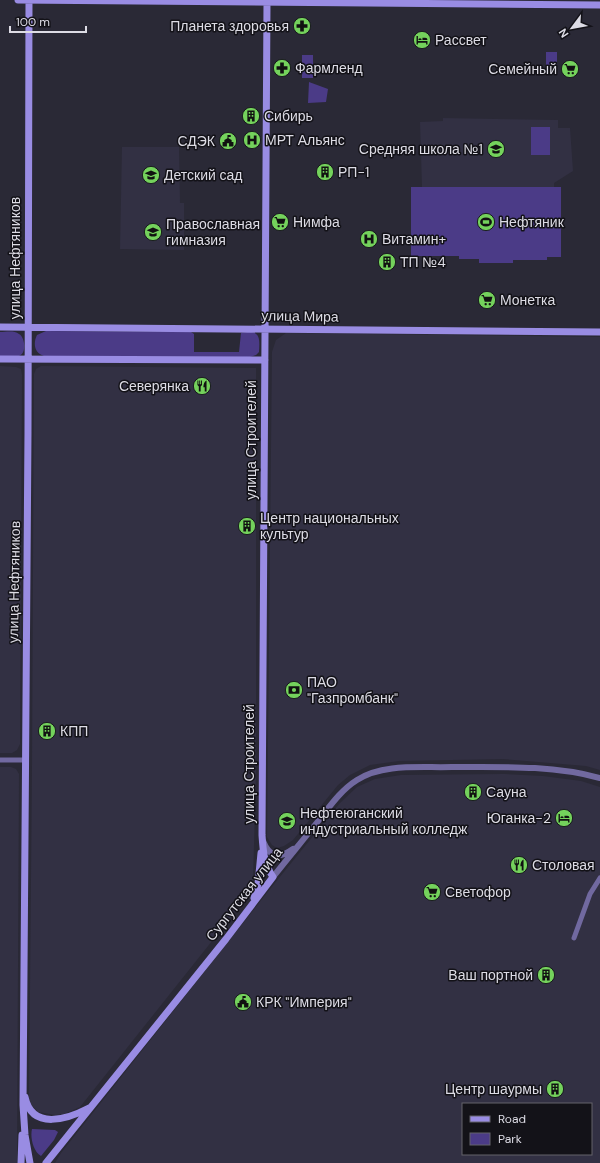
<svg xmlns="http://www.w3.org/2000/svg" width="600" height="1163" viewBox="0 0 600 1163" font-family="'DM Sans',sans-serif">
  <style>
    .built { fill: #323043; fill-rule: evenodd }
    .green { fill: #4b3b87 }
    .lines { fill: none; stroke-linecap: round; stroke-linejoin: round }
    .minor { stroke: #7169a0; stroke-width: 5 }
    .tertiary { stroke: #7169a0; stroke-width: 6 }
    .secondary { stroke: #998ce3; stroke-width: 7 }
    .labels { text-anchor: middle; stroke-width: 3; stroke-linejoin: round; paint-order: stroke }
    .poi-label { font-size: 14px; fill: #dddce5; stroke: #131218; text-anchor: start }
    .street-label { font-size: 14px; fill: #dddce5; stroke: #131218 }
  </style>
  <rect width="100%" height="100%" fill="#2a2936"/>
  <path class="built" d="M 443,118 L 558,120 L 558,128 L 570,128 L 573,171 L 554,183 L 554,187 L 422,187 L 420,122 L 443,121 Z
    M 122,147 L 179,147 L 180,203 L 184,203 L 184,250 L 120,249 Z
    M 286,333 L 600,337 L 600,770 L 586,766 L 503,759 L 399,761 L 370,765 L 350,775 L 338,785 L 293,840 L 284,846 L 277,848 L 272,845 L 267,837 L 272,352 L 276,340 Z
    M 0,366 L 16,367 L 21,369 L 22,375 L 20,744 L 17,750 L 12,753 L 0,753 Z
    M 41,366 L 256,368 L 256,772 L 253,881 L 247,897 L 80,1107 L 64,1114 L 55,1115 L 38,1112 L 29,1102 L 32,767 L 34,374 L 36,369 Z
    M 0,767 L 11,767 L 16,769 L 19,774 L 17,1163 L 0,1163 Z
    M 504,774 L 543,776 L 581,781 L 600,787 L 600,1163 L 55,1163 L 61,1153 L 266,894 L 340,803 L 357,787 L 375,779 L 401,775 ZM 463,1104 L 591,1104 L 591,1154 L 463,1154 Z"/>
  <path class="green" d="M 546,52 L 557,52 L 557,72 L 546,72 Z
    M 302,55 L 313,55 L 313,78 L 302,78 Z
    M 309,82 L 328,89 L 326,102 L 308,103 Z
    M 531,127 L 550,127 L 550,155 L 531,155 Z
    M 411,187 L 561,187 L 561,257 L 547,257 L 547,260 L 513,260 L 513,263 L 479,263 L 479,259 L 459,259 L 459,256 L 411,256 Z
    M 46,331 L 191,332 L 194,334 L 194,352 L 239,352 L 241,333 C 260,329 260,337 259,352 L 256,355 L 250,357 L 44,356 C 34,353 33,343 37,335 Z
    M 0,332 C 6,332 14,330 19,334 C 25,337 27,353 19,356 C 14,358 6,356 0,356 Z
    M 32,1129 L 55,1130 L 58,1132 L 54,1140 L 41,1156 C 33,1151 30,1137 32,1129 Z"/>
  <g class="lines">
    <path class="minor" d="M 0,760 L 25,760
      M 574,938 L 590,894 L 600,878"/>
    <path class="tertiary" d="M 263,841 C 270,858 279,859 293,849
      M 273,877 C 288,858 304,839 319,820 C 330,806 341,790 357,780 C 383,763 421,768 452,767 C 501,767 552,765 600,778"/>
    <path class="secondary" d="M 18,0 L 600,5
      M 29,0 L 28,432 L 23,1105 L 25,1135 L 30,1163
      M 0,327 L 600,332
      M 0,359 L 265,360
      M 254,898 L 258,884 L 261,853
      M 25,1097 C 32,1131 68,1119 89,1108
      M 21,1163 L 22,1135
      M 46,1163 L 226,939 L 273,877 C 264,864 263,851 262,835 L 267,2"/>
  </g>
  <defs>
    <symbol id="pharmacy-disc" viewBox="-11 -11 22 22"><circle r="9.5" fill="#74d25c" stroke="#131218"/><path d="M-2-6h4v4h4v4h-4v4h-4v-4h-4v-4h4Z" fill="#111"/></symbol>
    <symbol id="hotel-disc" viewBox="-11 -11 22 22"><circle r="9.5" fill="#74d25c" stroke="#131218"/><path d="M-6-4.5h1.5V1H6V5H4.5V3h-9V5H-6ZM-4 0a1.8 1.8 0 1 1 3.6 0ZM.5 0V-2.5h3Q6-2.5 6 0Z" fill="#111"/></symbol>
    <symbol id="supermarket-disc" viewBox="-11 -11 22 22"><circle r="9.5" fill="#74d25c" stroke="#131218"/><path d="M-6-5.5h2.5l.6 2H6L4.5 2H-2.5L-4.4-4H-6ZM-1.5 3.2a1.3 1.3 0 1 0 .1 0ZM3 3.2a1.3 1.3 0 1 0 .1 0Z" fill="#111"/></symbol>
    <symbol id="building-disc" viewBox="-11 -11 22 22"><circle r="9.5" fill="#74d25c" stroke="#131218"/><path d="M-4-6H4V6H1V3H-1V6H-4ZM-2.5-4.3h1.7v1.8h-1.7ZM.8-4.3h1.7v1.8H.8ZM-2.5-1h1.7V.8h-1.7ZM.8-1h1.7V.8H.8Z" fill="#111"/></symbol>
    <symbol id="hospital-disc" viewBox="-11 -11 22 22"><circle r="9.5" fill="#74d25c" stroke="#131218"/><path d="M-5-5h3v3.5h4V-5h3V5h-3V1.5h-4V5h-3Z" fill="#111"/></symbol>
    <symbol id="civic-disc" viewBox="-11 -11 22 22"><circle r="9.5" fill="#74d25c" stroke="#131218"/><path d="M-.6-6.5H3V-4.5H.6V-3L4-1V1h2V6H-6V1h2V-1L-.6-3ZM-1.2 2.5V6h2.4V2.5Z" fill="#111"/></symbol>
    <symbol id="school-disc" viewBox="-11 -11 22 22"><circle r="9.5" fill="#74d25c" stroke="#131218"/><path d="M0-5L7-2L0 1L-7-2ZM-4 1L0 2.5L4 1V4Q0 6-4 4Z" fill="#111"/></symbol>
    <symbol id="stadium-disc" viewBox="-11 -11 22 22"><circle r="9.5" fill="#74d25c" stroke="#131218"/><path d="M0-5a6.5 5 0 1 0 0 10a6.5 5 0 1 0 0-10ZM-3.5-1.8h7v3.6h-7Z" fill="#111"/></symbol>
    <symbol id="restaurant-disc" viewBox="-11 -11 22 22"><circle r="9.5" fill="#74d25c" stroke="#131218"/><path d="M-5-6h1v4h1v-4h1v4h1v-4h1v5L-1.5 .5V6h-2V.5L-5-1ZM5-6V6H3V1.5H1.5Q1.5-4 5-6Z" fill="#111"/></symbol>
    <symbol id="bank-disc" viewBox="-11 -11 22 22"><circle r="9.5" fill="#74d25c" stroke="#131218"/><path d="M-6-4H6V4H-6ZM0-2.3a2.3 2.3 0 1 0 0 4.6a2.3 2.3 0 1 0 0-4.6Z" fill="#111"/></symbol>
    <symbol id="university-disc" viewBox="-11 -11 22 22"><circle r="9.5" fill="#74d25c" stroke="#131218"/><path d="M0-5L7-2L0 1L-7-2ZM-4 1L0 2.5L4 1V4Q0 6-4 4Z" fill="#111"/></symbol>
  </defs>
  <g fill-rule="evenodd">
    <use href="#pharmacy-disc" x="292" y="16" width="20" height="20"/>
    <use href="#hotel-disc" x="412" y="30" width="20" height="20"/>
    <use href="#pharmacy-disc" x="272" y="58" width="20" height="20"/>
    <use href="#supermarket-disc" x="560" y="59" width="20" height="20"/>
    <use href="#building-disc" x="241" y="106" width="20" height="20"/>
    <use href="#hospital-disc" x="242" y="130" width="20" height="20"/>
    <use href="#civic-disc" x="218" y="131" width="20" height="20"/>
    <use href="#school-disc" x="486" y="139" width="20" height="20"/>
    <use href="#building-disc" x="315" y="162" width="20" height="20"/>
    <use href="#school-disc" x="141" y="165" width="20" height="20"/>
    <use href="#supermarket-disc" x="270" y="212" width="20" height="20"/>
    <use href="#stadium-disc" x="476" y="212" width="20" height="20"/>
    <use href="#school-disc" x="143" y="222" width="20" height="20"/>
    <use href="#hospital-disc" x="359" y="229" width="20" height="20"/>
    <use href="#building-disc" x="377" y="252" width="20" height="20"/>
    <use href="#supermarket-disc" x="477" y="290" width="20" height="20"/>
    <use href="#restaurant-disc" x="192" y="376" width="20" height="20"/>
    <use href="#building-disc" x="237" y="516" width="20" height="20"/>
    <use href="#bank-disc" x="284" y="680" width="20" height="20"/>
    <use href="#building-disc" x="37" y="721" width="20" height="20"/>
    <use href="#building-disc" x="463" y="782" width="20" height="20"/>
    <use href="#hotel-disc" x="554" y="808" width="20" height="20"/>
    <use href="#university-disc" x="277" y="811" width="20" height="20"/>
    <use href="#restaurant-disc" x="509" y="855" width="20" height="20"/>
    <use href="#supermarket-disc" x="422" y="882" width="20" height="20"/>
    <use href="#building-disc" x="536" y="965" width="20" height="20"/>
    <use href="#civic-disc" x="233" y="992" width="20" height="20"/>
    <use href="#building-disc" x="545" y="1079" width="20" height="20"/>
  </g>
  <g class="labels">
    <g class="poi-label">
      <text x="289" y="31" text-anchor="end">Планета здоровья</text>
      <text x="435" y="45">Рассвет</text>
      <text x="295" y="73">Фармленд</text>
      <text x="557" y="74" text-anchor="end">Семейный</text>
      <text x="264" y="121">Сибирь</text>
      <text x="265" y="145">МРТ Альянс</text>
      <text x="215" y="146" text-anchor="end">СДЭК</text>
      <text x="483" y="154" text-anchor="end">Средняя школа №1</text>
      <text x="338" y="177">РП-1</text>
      <text x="164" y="180">Детский сад</text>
      <text x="293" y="227">Нимфа</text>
      <text x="499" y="227">Нефтяник</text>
      <text x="166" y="229">Православная<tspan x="166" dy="16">гимназия</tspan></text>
      <text x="382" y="244">Витамин+</text>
      <text x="400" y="267">ТП №4</text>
      <text x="500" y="305">Монетка</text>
      <text x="189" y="391" text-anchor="end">Северянка</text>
      <text x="260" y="523">Центр национальных<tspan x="260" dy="16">культур</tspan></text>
      <text x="307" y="687">ПАО<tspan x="307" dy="16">"Газпромбанк"</tspan></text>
      <text x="60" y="736">КПП</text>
      <text x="486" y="797">Сауна</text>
      <text x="300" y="818">Нефтеюганский<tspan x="300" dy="16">индустриальный колледж</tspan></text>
      <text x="551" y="823" text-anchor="end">Юганка-2</text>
      <text x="532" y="870">Столовая</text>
      <text x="445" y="897">Светофор</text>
      <text x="533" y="980" text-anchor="end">Ваш портной</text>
      <text x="256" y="1007">КРК "Империя"</text>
      <text x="542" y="1094" text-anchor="end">Центр шаурмы</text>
    </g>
    <g class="street-label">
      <text transform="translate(15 258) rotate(-90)" y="5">улица Нефтяников</text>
      <text transform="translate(300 316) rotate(1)" y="5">улица Мира</text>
      <text transform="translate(251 440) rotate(-90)" y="5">улица Строителей</text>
      <text transform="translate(14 582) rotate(-89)" y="5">улица Нефтяников</text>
      <text transform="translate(249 764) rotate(-90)" y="5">улица Строителей</text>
      <text transform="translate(244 894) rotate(-52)" y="5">Сургутская улица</text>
    </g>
  </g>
  <rect x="462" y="1103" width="130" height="52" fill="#131218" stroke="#64636a"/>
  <rect x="470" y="1116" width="20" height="6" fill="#998ce3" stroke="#64636a"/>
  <text x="498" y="1123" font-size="12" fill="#dddce5">Road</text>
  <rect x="470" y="1133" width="20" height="12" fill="#4b3b87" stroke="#64636a"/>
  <text x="498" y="1143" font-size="12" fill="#dddce5">Park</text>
  <g transform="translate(572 28) rotate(238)" stroke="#131218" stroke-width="3" paint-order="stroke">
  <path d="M0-3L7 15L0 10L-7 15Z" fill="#dddce5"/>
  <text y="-6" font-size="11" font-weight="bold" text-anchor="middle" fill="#dddce5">N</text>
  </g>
  <path d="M10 26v6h76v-6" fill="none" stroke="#dddce5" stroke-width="2"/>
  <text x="16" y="26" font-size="12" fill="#dddce5" stroke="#131218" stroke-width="3" paint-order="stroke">100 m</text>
</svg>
